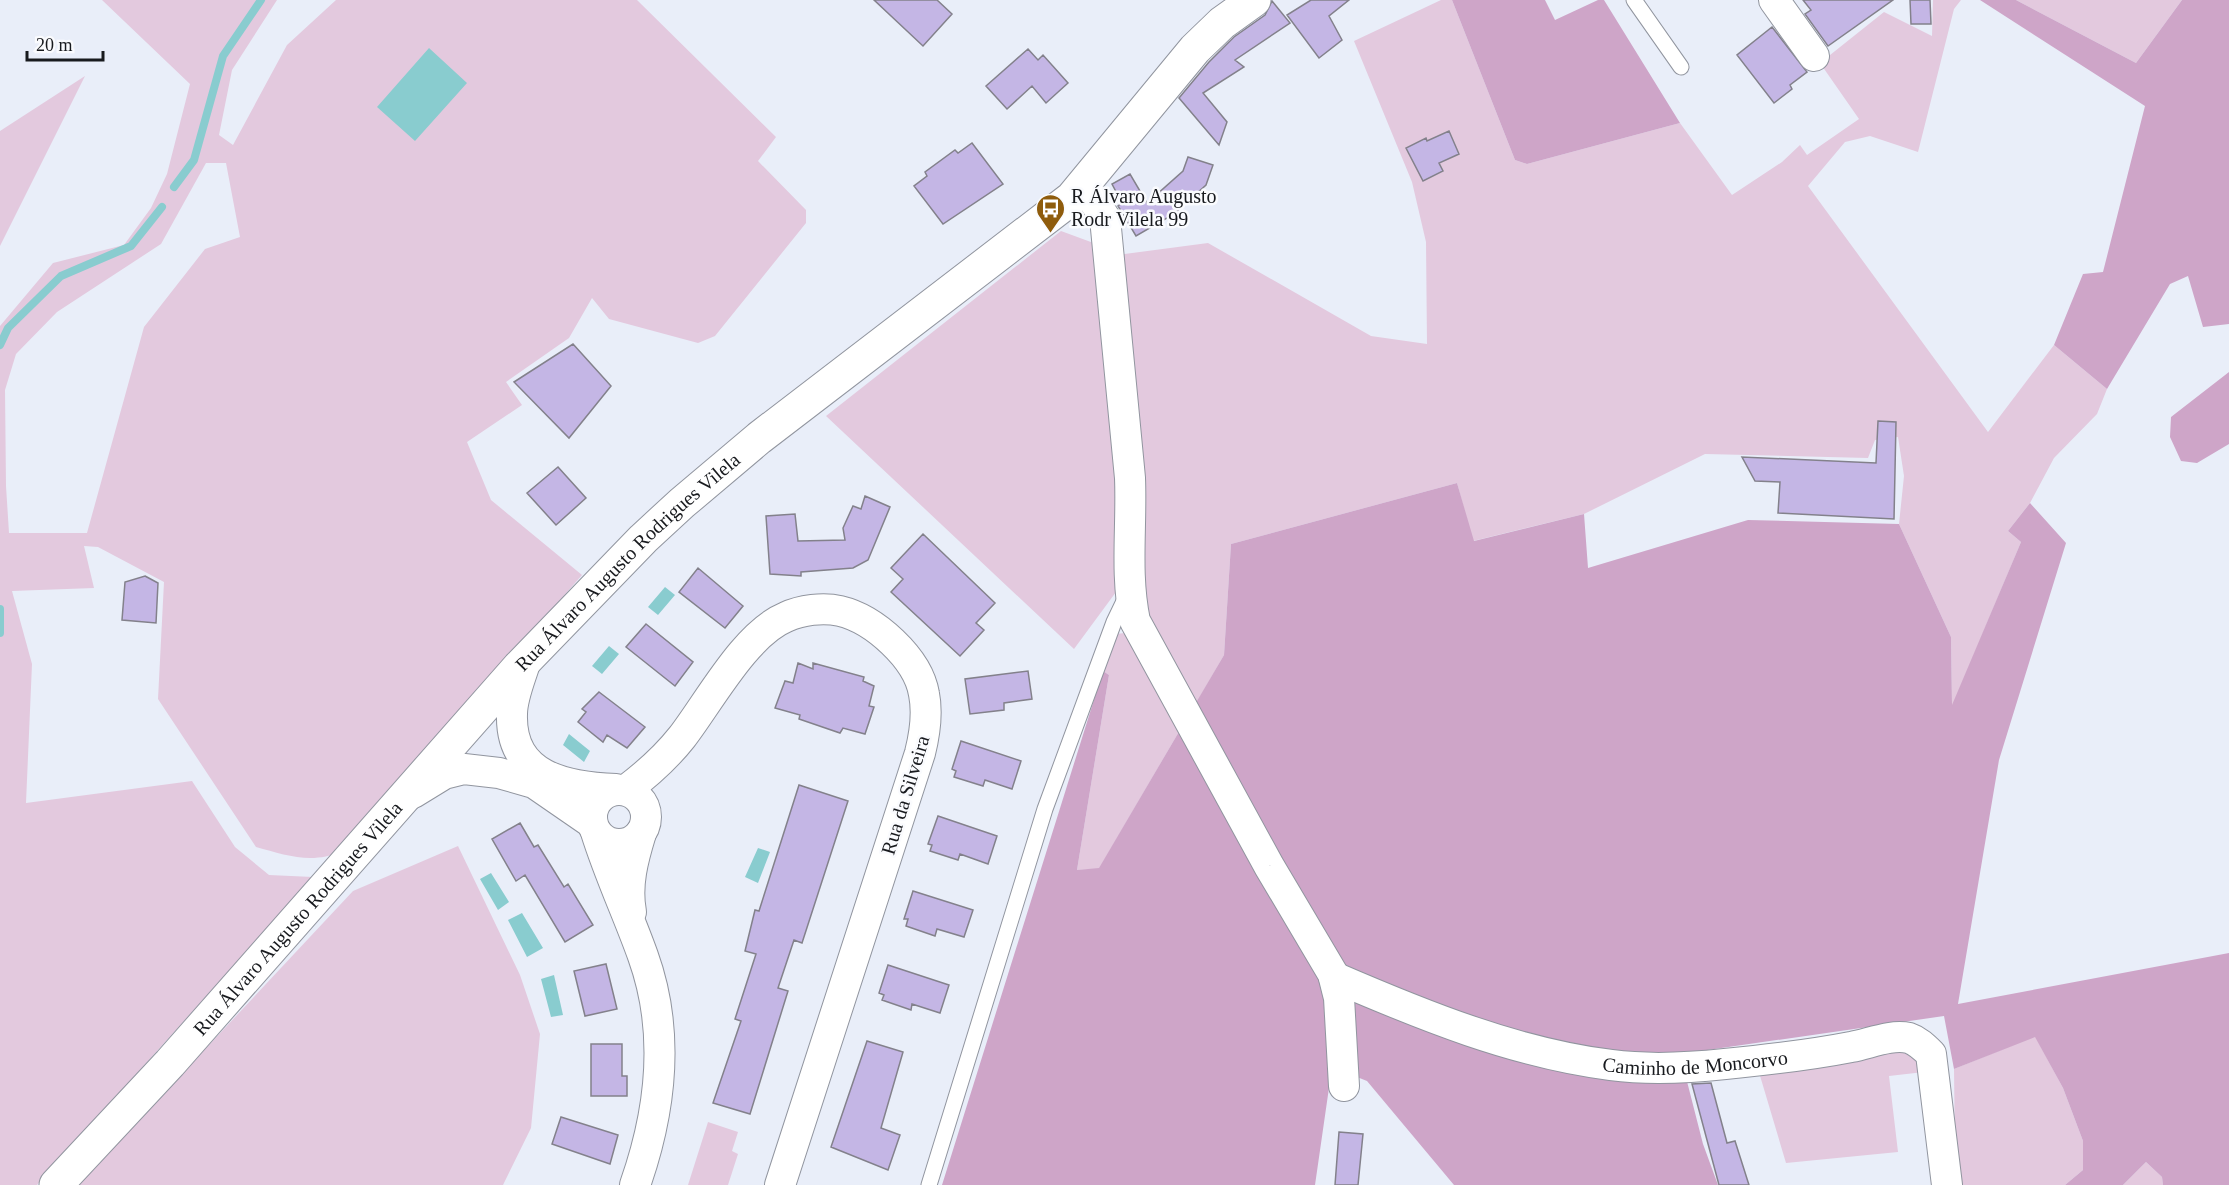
<svg xmlns="http://www.w3.org/2000/svg" width="2229" height="1185" viewBox="0 0 2229 1185" font-family="Georgia,serif">
  <style>
    .green { fill: #e3c9de; fill-rule: evenodd }
    .forest { fill: #cea5c8 }
    .water { fill: #89cccf }
    .lines { fill: none; stroke-linecap: round; stroke-linejoin: round }
    .stream { stroke: #89cccf; stroke-width: 8 }
    .building { fill: #c4b6e5; stroke: #83818b; stroke-width: 1.5 }
    .lane-casing { stroke: #91959f; stroke-width: 17 }
    .street-casing { stroke: #91959f; stroke-width: 32 }
    .secondary-casing { stroke: #91959f; stroke-width: 35 }
    .lane { stroke: #fff; stroke-width: 15 }
    .street { stroke: #fff; stroke-width: 30 }
    .secondary { stroke: #fff; stroke-width: 33 }
    .labels { text-anchor: middle; stroke-width: 5; stroke-linejoin: round; paint-order: stroke }
    .poi-label { font-size: 20px; fill: #181a1e; stroke: #fafbfe; text-anchor: start }
    .street-label { font-size: 20px; fill: #181a1e; stroke: #fafbfe }
  </style>
  <rect width="100%" height="100%" fill="#e9eef9"/>
  <path class="green" d="M 102,0 L 277,0 L 232,70 L 219,135 L 233,145 L 287,45 L 336,0 L 637,0 L 776,137 L 758,161 L 806,210 L 806,223 L 715,336 L 698,343 L 609,319 L 592,298 L 569,338 L 506,382 L 522,405 L 467,442 L 491,500 L 582,575 L 341,851 C 313,865 285,855 256,847 L 158,699 L 164,582 L 98,547 L 84,546 L 94,588 L 12,591 L 32,664 L 26,803 L 192,781 L 235,847 L 269,875 L 313,877 L 37,1185 L 0,1185 L 0,326 L 53,263 L 124,245 L 151,208 L 167,174 L 190,84 ZM 206,163 L 226,163 L 240,237 L 205,249 L 144,327 L 87,533 L 9,533 L 6,486 L 5,390 L 16,354 L 57,312 L 161,244 Z
    M 1441,0 L 1452,0 L 1515,160 L 1527,164 L 1680,123 L 1732,195 L 1782,162 L 1800,145 L 1807,155 L 1859,119 L 1820,63 L 1884,12 L 1932,36 L 1933,0 L 1961,0 L 1954,9 L 1918,152 L 1870,136 L 1845,142 L 1808,186 L 1988,432 L 2054,345 L 2107,389 L 2097,414 L 2054,458 L 2030,503 L 2008,531 L 2021,542 L 1952,707 L 1951,637 L 1899,524 L 1904,476 L 1898,437 L 1875,440 L 1868,458 L 1705,454 L 1584,514 L 1473,541 L 1457,483 L 1231,544 L 1224,655 L 1193,709 L 1145,622 L 1117,255 L 1208,243 L 1371,336 L 1427,344 L 1426,242 L 1412,182 L 1354,41 Z
    M 2016,0 L 2182,0 L 2136,63 Z
    M 85,76 L 0,246 L 0,131 Z
    M 1061,231 L 1099,245 L 1124,531 L 1116,592 L 1074,649 L 826,416 Z
    M 1126,633 L 1180,730 L 1099,869 L 1077,870 L 1109,675 L 1103,671 L 1114,634 Z
    M 458,846 L 520,975 L 540,1034 L 531,1128 L 503,1185 L 78,1185 L 353,891 Z
    M 2035,1036 L 2063,1088 L 2083,1141 L 2083,1170 L 2065,1185 L 1961,1185 L 1955,1153 L 1954,1069 Z
    M 1906,1048 L 1923,1063 L 1924,1072 L 1889,1076 L 1898,1152 L 1786,1163 L 1758,1069 Z
    M 708,1122 L 738,1132 L 732,1151 L 738,1154 L 728,1185 L 688,1185 Z
    M 2146,1162 L 2162,1177 L 2163,1185 L 2123,1185 Z"/>
  <path class="forest" d="M 1452,0 L 1545,0 L 1555,20 L 1598,0 L 1604,0 L 1680,123 L 1527,164 L 1515,160 Z
    M 1980,0 L 2016,0 L 2136,63 L 2182,0 L 2229,0 L 2229,324 L 2203,327 L 2188,276 L 2170,284 L 2107,389 L 2054,345 L 2083,274 L 2103,272 L 2145,106 Z
    M 2229,372 L 2229,444 L 2197,463 L 2181,461 L 2170,437 L 2171,417 Z
    M 1457,483 L 1474,541 L 1584,514 L 1588,568 L 1748,520 L 1899,524 L 1951,637 L 1952,705 L 2021,542 L 2008,531 L 2030,503 L 2066,543 L 1999,760 L 1958,1004 L 2229,953 L 2229,1185 L 2163,1185 L 2162,1177 L 2146,1162 L 2123,1185 L 2065,1185 L 2083,1170 L 2083,1141 L 2063,1088 L 2035,1037 L 1954,1069 L 1944,1016 L 1680,1054 L 1703,1144 L 1718,1185 L 1454,1185 L 1367,1081 L 1332,1067 L 1315,1185 L 942,1185 L 1103,671 L 1109,675 L 1077,870 L 1099,868 L 1224,655 L 1231,544 Z"/>
  <path class="water" d="M 429,48 L 467,83 L 415,141 L 377,107 Z
    M 665,587 L 675,595 L 658,615 L 648,607 Z
    M 609,646 L 619,654 L 602,674 L 592,666 Z
    M 569,734 L 590,751 L 584,762 L 563,745 Z
    M 758,848 L 770,852 L 758,883 L 745,877 Z
    M 491,873 L 509,902 L 498,910 L 480,879 Z
    M 522,913 L 543,948 L 527,957 L 508,920 Z
    M 554,975 L 563,1015 L 551,1017 L 541,979 Z"/>
  <g class="lines">
    <path class="stream" d="M 174,187 L 194,160 L 223,56 L 261,0
      M 0,345 L 8,328 L 61,276 L 131,246 L 162,207
      M 0,609 L 0,633"/>
  </g>
  <path class="building" d="M 874,0 L 937,0 L 952,14 L 923,46 Z
    M 1311,0 L 1349,0 L 1329,16 L 1342,40 L 1319,58 L 1287,15 Z
    M 1803,0 L 1893,0 L 1828,46 L 1805,14 L 1811,10 Z
    M 1910,0 L 1930,0 L 1931,24 L 1911,24 Z
    M 1272,1 L 1290,23 L 1235,60 L 1244,67 L 1203,93 L 1227,122 L 1219,145 L 1179,98 L 1209,62 L 1234,37 L 1265,15 Z
    M 1772,27 L 1807,72 L 1790,85 L 1792,89 L 1774,103 L 1737,55 Z
    M 1028,49 L 1038,60 L 1043,55 L 1068,83 L 1046,103 L 1032,86 L 1007,109 L 986,86 Z
    M 1449,131 L 1459,154 L 1439,163 L 1443,171 L 1423,181 L 1406,148 L 1426,138 L 1427,141 Z
    M 972,143 L 1003,184 L 943,224 L 914,186 L 927,176 L 925,172 L 955,150 L 958,153 Z
    M 1188,157 L 1213,165 L 1206,185 L 1174,214 L 1136,236 L 1118,206 L 1122,203 L 1112,184 L 1130,174 L 1147,203 L 1183,171 Z
    M 573,344 L 611,386 L 569,438 L 514,382 Z
    M 1878,421 L 1896,422 L 1894,519 L 1778,513 L 1780,482 L 1755,481 L 1742,457 L 1876,463 Z
    M 558,467 L 586,498 L 556,525 L 527,493 Z
    M 865,496 L 890,507 L 868,560 L 853,568 L 801,572 L 801,576 L 770,574 L 766,516 L 795,514 L 798,541 L 845,540 L 843,528 L 853,506 L 861,509 Z
    M 923,534 L 995,603 L 976,623 L 984,630 L 960,656 L 891,592 L 903,579 L 891,568 Z
    M 698,568 L 743,606 L 725,628 L 679,592 Z
    M 145,576 L 158,583 L 156,623 L 122,620 L 125,582 Z
    M 646,624 L 693,662 L 675,686 L 626,647 Z
    M 798,663 L 813,669 L 813,663 L 864,677 L 863,681 L 874,686 L 869,706 L 874,707 L 865,734 L 843,728 L 840,733 L 799,719 L 800,715 L 775,708 L 785,681 L 793,683 Z
    M 1028,671 L 1032,699 L 1004,703 L 1004,710 L 970,714 L 965,679 Z
    M 599,692 L 645,727 L 627,748 L 607,735 L 603,742 L 578,722 L 586,712 L 582,709 Z
    M 961,741 L 1021,761 L 1012,789 L 985,780 L 983,786 L 954,777 L 956,771 L 952,769 Z
    M 799,785 L 848,801 L 802,943 L 794,940 L 778,988 L 788,991 L 750,1114 L 713,1103 L 741,1021 L 735,1019 L 756,954 L 745,951 L 755,910 L 759,911 Z
    M 938,816 L 997,836 L 988,864 L 960,854 L 958,860 L 930,851 L 932,845 L 928,844 Z
    M 520,823 L 534,847 L 538,845 L 564,887 L 568,884 L 593,925 L 565,942 L 525,875 L 516,881 L 492,839 Z
    M 913,891 L 973,910 L 964,937 L 937,929 L 935,936 L 906,926 L 908,919 L 904,919 Z
    M 606,964 L 617,1009 L 585,1016 L 574,971 Z
    M 888,965 L 949,985 L 940,1013 L 912,1004 L 911,1010 L 882,1000 L 884,995 L 879,993 Z
    M 867,1041 L 903,1052 L 881,1128 L 900,1135 L 888,1170 L 831,1147 Z
    M 591,1044 L 622,1044 L 622,1076 L 627,1076 L 627,1096 L 591,1096 Z
    M 1711,1083 L 1727,1143 L 1735,1141 L 1749,1185 L 1719,1185 L 1692,1084 Z
    M 561,1117 L 618,1135 L 610,1164 L 552,1144 Z
    M 1339,1132 L 1363,1134 L 1358,1185 L 1335,1185 Z"/>
  <g class="lines">
    <defs>
      <path id="lane" d="M 1634,0 L 1681,67
        M 929,1185 L 1045,809 L 1114,622 L 1127,595"/>
      <g id="street">
        <path d="M 1774,0 L 1814,56"/>
        <path d="M 1083,184 L 1105,218 L 1130,478 C 1132,526 1125,574 1135,621 L 1269,866 L 1333,974 L 1339,998 L 1344,1086"/>
        <path d="M 526,660 C 521,677 512,697 512,714 C 510,777 566,787 616,789"/>
        <circle cx="619" cy="817" r="27"/>
        <path d="M 626,790 C 646,775 667,756 682,737 C 709,702 745,634 786,617 C 801,610 823,607 840,611 C 874,619 918,658 924,694 C 928,714 925,733 920,753 L 780,1185"/>
        <path d="M 413,793 L 444,774 L 464,769 L 499,773 L 534,783 L 592,823"/>
        <path d="M 596,832 C 609,874 628,914 643,956 C 670,1031 661,1111 635,1185"/>
        <path d="M 631,912 C 626,885 633,859 641,833"/>
        <path id="s1" d="M 1334,977 C 1422,1015 1515,1053 1611,1065 C 1648,1070 1688,1068 1725,1064 C 1766,1060 1810,1055 1851,1047 C 1869,1044 1890,1034 1909,1038 C 1918,1041 1924,1047 1931,1054 L 1947,1185"/>
      </g>
      <g id="secondary">
        <path id="s2" d="M 56,1185 L 170,1063 L 519,667 L 643,539 L 682,503 L 759,438 L 1072,198 L 1195,49 L 1222,23 L 1254,0"/>
      </g>
    </defs>
    <use href="#lane" class="lane-casing"/>
    <use href="#street" class="street-casing"/>
    <use href="#secondary" class="secondary-casing"/>
    <use href="#lane" class="lane"/>
    <use href="#street" class="street"/>
    <use href="#secondary" class="secondary"/>
  </g>
  <defs>
    <symbol id="bus-pin" viewBox="-11 -11 22 30"><path d="M0 17L-7.5 6A9.5 9.5 0 1 1 7.5 6Z" fill="#8f5c0c" stroke="#fafbfe"/><path d="M-5-6H5V4H4V6H2V4H-2V6H-4V4H-5ZM-3.5-4V0h7V-4ZM-3.5 1.2v1.5H-2V1.2ZM2 1.2v1.5H3.5V1.2Z" fill="#fff"/></symbol>
  </defs>
  <g fill-rule="evenodd">
    <use href="#bus-pin" x="1034" y="192" width="33" height="45"/>
  </g>
  <g class="labels">
    <g class="poi-label">
      <text x="1071" y="203">R Álvaro Augusto<tspan x="1071" dy="23">Rodr Vilela 99</tspan></text>
    </g>
    <g class="street-label">
      <text dy="7" stroke="none"><textPath href="#s2" startOffset="846">Rua Álvaro Augusto Rodrigues Vilela</textPath></text>
      <text transform="translate(905 795) rotate(-73)" y="7">Rua da Silveira</text>
      <text dy="7" stroke="none"><textPath href="#s2" startOffset="360">Rua Álvaro Augusto Rodrigues Vilela</textPath></text>
      <text dy="7" stroke="none"><textPath href="#s1" startOffset="376">Caminho de Moncorvo</textPath></text>
    </g>
  </g>
  <path d="M27 51v9h76v-9" fill="none" stroke="#181a1e" stroke-width="3"/>
  <text x="36" y="51" font-size="18" fill="#181a1e" stroke="#fafbfe" stroke-width="4.5" paint-order="stroke">20 m</text>
</svg>
